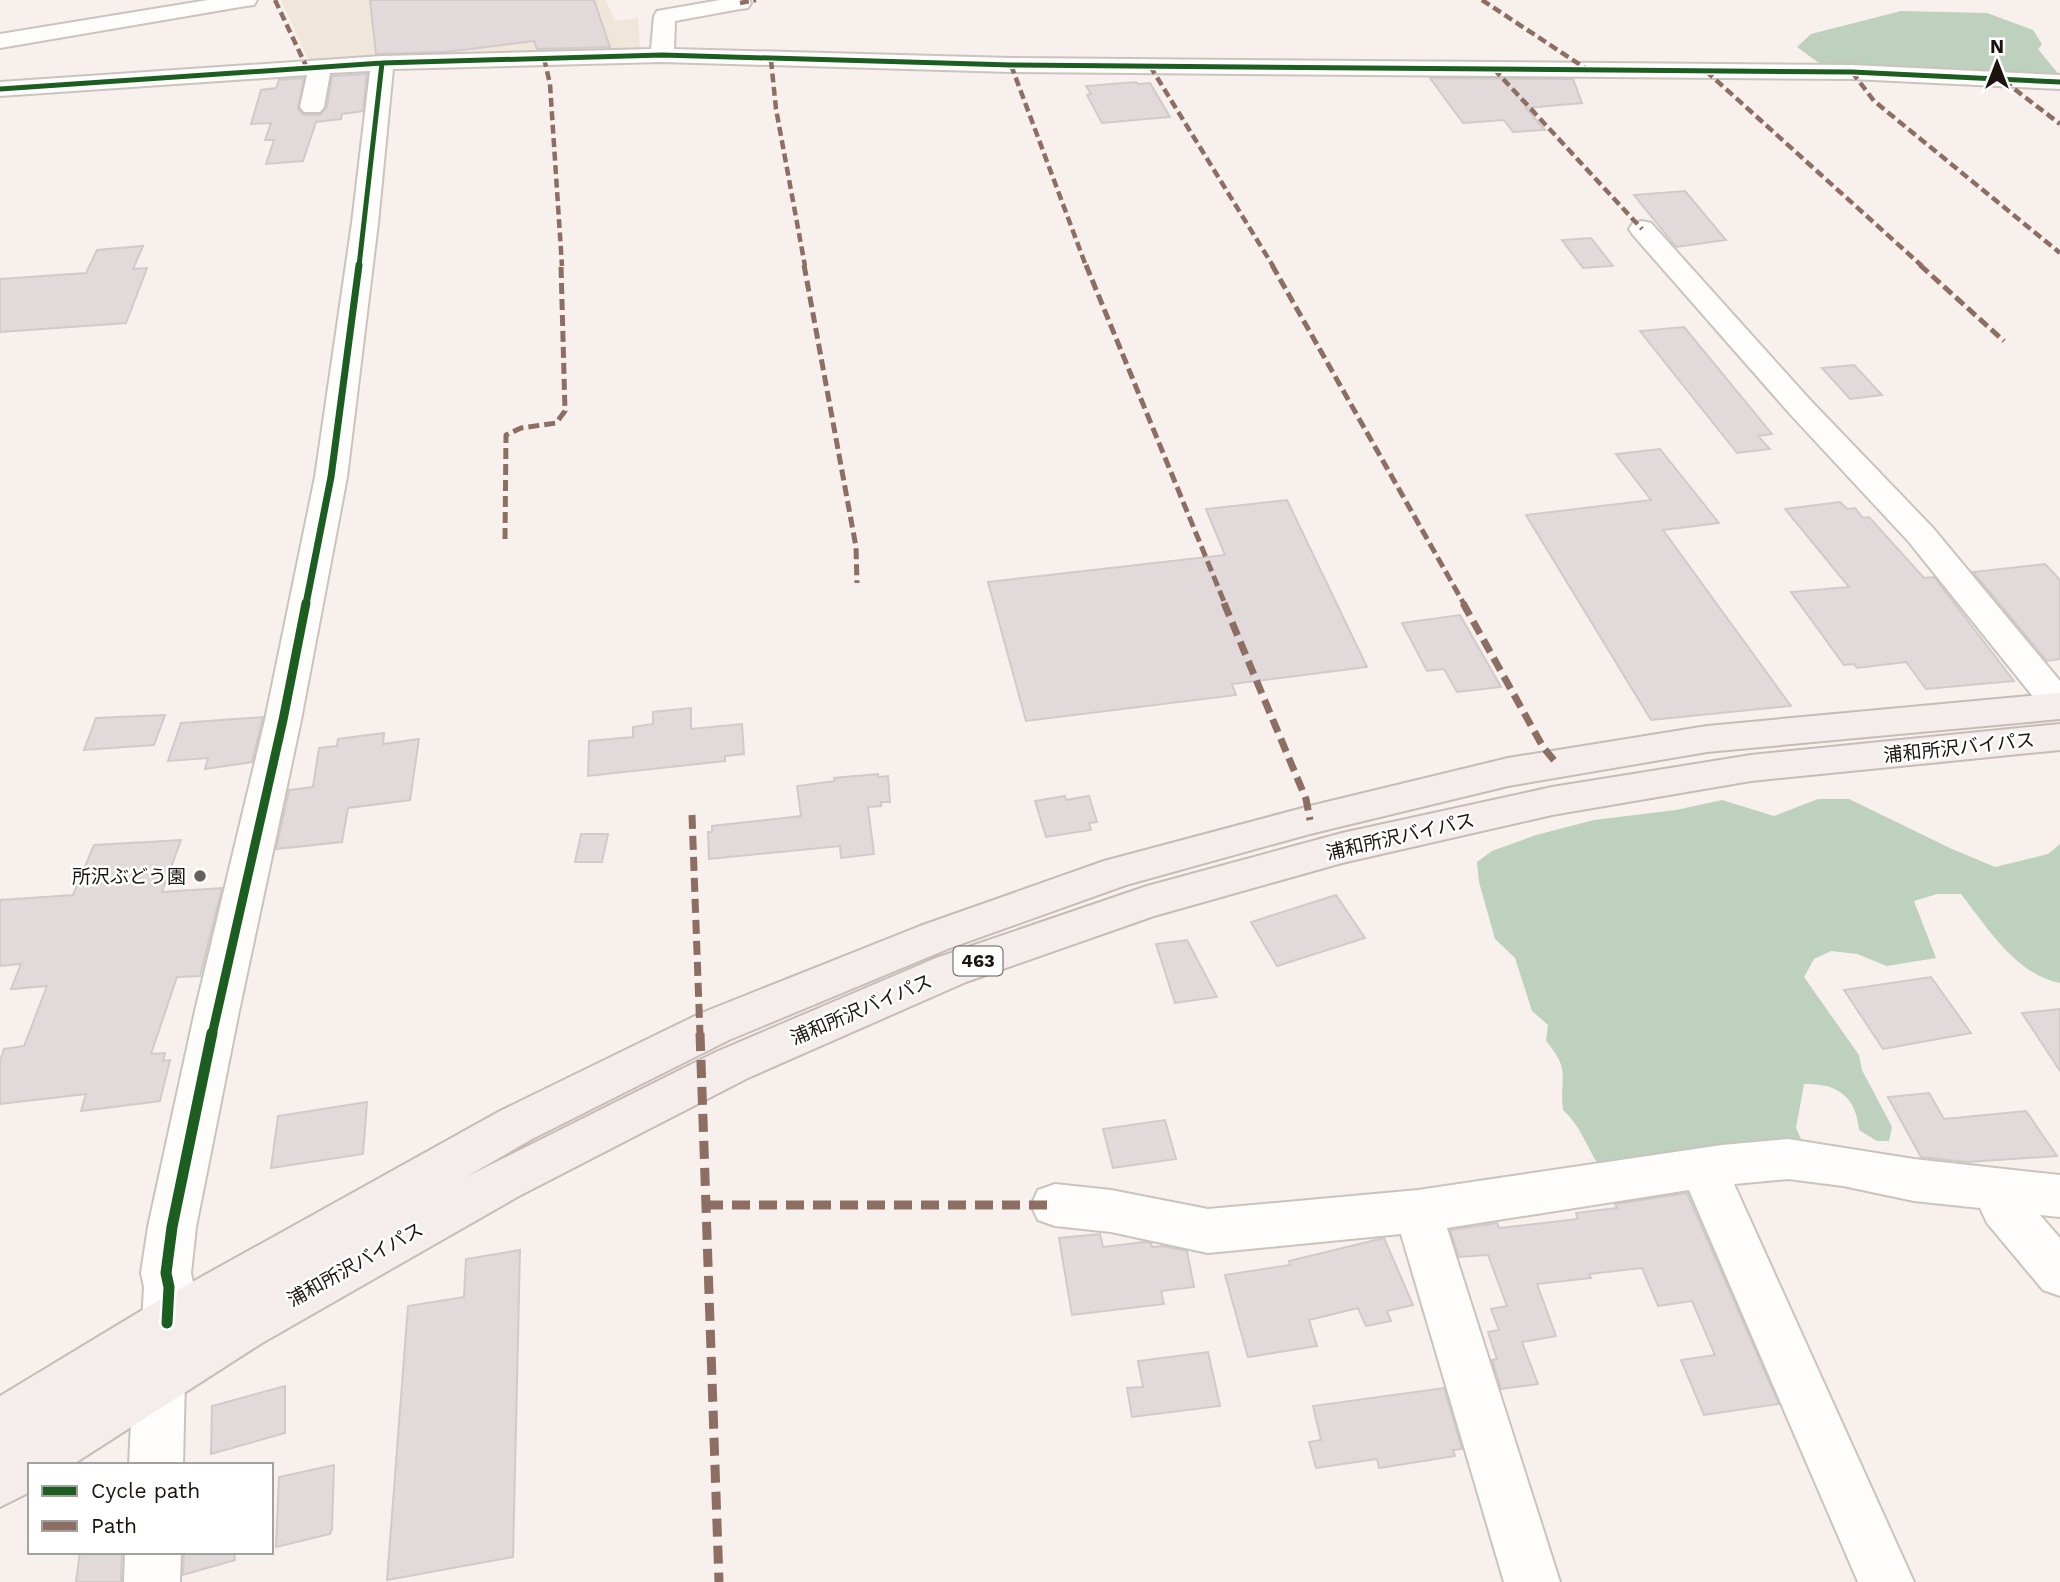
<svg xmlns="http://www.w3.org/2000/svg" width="2060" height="1582" viewBox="0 0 2060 1582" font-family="'Work Sans','Noto Sans JP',sans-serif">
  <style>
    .industrial { fill: #f1e6da }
    .forest { fill: #bdd1be }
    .building { fill: #e2d9da; stroke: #d1caca; stroke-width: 2 }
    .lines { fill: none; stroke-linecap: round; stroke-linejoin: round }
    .minor-casing { stroke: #cac3be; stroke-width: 4 }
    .highway-casing { stroke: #c5bbb7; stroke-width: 4 }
    .minor { fill: #fefdfc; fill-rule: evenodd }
    .highway { fill: #f4edeb; fill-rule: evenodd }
    .quiet-far3 { stroke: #8d6e63; stroke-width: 4.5; stroke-dasharray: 9 4.5; stroke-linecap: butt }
    .quiet-far2 { stroke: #8d6e63; stroke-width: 5; stroke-dasharray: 11 5; stroke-linecap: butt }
    .quiet-far1 { stroke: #8d6e63; stroke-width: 7; stroke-dasharray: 14 7; stroke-linecap: butt }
    .quiet { stroke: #8d6e63; stroke-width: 9; stroke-dasharray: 18 9; stroke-linecap: butt }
    .cycleway-far3-casing { stroke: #fff; stroke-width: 8 }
    .cycleway-far2-casing { stroke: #fff; stroke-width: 10 }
    .cycleway-far1-casing { stroke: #fff; stroke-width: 13 }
    .cycleway-casing { stroke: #fff; stroke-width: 16 }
    .cycleway-far3 { stroke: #1b5e20; stroke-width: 5 }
    .cycleway-far2 { stroke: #1b5e20; stroke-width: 7 }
    .cycleway-far1 { stroke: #1b5e20; stroke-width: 9 }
    .cycleway { stroke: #1b5e20; stroke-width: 11 }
    .poi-dot { fill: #67605c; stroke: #fff; stroke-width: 2.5 }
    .labels { text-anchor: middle; stroke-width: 5; stroke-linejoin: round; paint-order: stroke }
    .shield { fill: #fff; stroke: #5f5a56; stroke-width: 2 }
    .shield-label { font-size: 18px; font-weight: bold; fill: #1a130e }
    .street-label { font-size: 19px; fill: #1a130e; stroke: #fff }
    .poi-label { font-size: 19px; fill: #1a130e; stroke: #fff; text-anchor: end }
  </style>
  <rect width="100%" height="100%" fill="#f7f0ec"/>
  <path class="industrial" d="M 281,0 L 606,0 L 615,21 L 638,18 L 640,52 L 311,66 Z"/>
  <path class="forest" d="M 1901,11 L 1987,13 L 2033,30 L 2042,44 L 2038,49 L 2060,76 L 1823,66 L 1797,47 L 1811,34 Z
    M 1818,799 L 1849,799 L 1952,849 L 1995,867 L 2048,854 L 2060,844 L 2060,983 C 2015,974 1987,927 1961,894 L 1937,894 L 1914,901 L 1936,958 L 1887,966 L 1857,954 L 1831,951 L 1814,959 L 1804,977 L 1859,1055 L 1862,1070 L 1892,1127 L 1889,1141 L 1877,1141 L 1859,1130 C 1856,1096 1837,1083 1804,1084 L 1796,1128 L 1805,1148 L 1599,1166 C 1587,1147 1580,1125 1563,1110 C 1559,1075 1572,1072 1546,1041 L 1548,1025 L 1532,1011 L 1515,958 L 1495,939 L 1479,882 L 1477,862 L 1492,851 L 1536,835 L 1594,820 L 1676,810 L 1722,800 L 1774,816 Z"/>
  <path class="building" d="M 370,0 L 594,0 L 610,47 L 537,49 L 534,41 L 446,52 L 376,54 Z
    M 367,74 L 363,111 L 342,114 L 341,119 L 316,122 L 303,161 L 266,164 L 274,140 L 265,140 L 271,123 L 251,124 L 261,90 L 276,88 L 279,80 L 304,78 L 298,109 L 304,115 L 320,115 L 327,107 L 332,76 Z
    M 1430,78 L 1573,79 L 1582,103 L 1526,108 L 1545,130 L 1513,132 L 1504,120 L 1463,123 Z
    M 1136,82 L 1138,84 L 1150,83 L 1170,117 L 1102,123 L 1087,95 L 1091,94 L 1086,86 Z
    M 1685,191 L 1726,240 L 1676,247 L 1634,195 Z
    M 1591,238 L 1613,266 L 1583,268 L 1562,240 Z
    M 143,246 L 133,269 L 147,268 L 126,323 L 0,332 L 0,279 L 86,273 L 97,250 Z
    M 1684,327 L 1772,434 L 1758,436 L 1770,449 L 1737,453 L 1640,331 Z
    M 1854,365 L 1882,395 L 1850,399 L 1822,368 Z
    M 1660,449 L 1719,523 L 1663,530 L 1791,706 L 1651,720 L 1526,515 L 1651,500 L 1616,454 Z
    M 1287,500 L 1367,667 L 1232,684 L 1236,695 L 1026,721 L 988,582 L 1225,555 L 1206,509 Z
    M 1840,502 L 1847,509 L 1855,508 L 1863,518 L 1869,517 L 1924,578 L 1934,577 L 2014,681 L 1926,689 L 1906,662 L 1857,668 L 1854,664 L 1844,665 L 1791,592 L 1849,587 L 1785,509 Z
    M 2045,564 L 2060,580 L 2060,659 L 2047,661 L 1973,572 Z
    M 1460,615 L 1501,687 L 1457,692 L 1444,669 L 1427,671 L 1402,623 Z
    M 691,708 L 691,729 L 742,724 L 744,754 L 725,756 L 725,761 L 588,776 L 589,741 L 633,737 L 633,727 L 653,724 L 653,712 Z
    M 165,715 L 154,745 L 84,750 L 96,718 Z
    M 263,717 L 252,762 L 205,769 L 208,758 L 168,761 L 181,723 Z
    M 384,733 L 383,744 L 419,739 L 410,800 L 348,808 L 342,842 L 276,849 L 289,790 L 313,787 L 319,748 L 337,746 L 338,739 Z
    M 878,774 L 878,777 L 888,776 L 890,802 L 881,802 L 881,806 L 868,807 L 874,854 L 841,858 L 840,846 L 709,859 L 708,832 L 712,832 L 712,826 L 801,816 L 797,786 L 835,781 L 834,778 Z
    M 1065,796 L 1066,800 L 1089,796 L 1097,822 L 1089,823 L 1091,830 L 1046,837 L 1035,801 Z
    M 581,834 L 608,834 L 602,862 L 575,862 Z
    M 181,840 L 162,892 L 222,888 L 200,976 L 177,977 L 151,1054 L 165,1053 L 163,1061 L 170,1060 L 160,1101 L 81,1111 L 86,1094 L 0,1104 L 0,1061 L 4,1049 L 24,1046 L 47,986 L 11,989 L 21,964 L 0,966 L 0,900 L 73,895 L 94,845 Z
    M 1336,895 L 1365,938 L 1277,966 L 1251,922 Z
    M 1187,940 L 1217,997 L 1175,1003 L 1156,944 Z
    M 1931,977 L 1971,1033 L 1883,1049 L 1844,990 Z
    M 2060,1009 L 2060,1071 L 2022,1013 Z
    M 1929,1093 L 1944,1119 L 2026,1111 L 2057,1156 L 1967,1162 L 1921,1157 L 1888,1097 Z
    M 367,1102 L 363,1154 L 271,1168 L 278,1116 Z
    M 1165,1120 L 1176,1159 L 1113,1168 L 1103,1129 Z
    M 1687,1193 L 1779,1404 L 1704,1415 L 1681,1360 L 1715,1355 L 1692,1301 L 1658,1306 L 1642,1268 L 1589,1274 L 1591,1278 L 1537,1284 L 1556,1336 L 1522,1342 L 1538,1384 L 1501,1389 L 1492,1360 L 1497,1359 L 1488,1332 L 1499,1330 L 1491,1309 L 1507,1306 L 1488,1255 L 1459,1257 L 1450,1230 L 1497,1223 L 1499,1228 L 1578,1219 L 1576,1213 L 1617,1208 L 1615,1204 Z
    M 1100,1234 L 1103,1247 L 1144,1242 L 1151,1243 L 1152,1247 L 1163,1246 L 1187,1251 L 1194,1287 L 1161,1291 L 1164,1304 L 1072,1315 L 1059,1238 Z
    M 1384,1238 L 1413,1305 L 1387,1311 L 1391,1321 L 1366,1326 L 1358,1308 L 1309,1320 L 1317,1346 L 1248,1357 L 1225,1275 L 1290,1265 L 1289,1261 Z
    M 520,1250 L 513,1557 L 387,1580 L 408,1306 L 464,1297 L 466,1259 Z
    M 1208,1352 L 1220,1406 L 1132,1417 L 1127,1388 L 1143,1387 L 1138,1361 Z
    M 285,1386 L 285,1433 L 211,1454 L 212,1406 Z
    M 1444,1388 L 1462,1449 L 1453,1450 L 1455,1456 L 1379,1468 L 1377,1459 L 1316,1468 L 1309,1442 L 1321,1440 L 1313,1406 Z
    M 334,1465 L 332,1529 L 330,1534 L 276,1547 L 279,1477 Z
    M 80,1552 L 122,1552 L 121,1582 L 76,1582 Z
    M 184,1552 L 234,1552 L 235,1560 L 183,1575 Z"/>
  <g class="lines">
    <defs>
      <path id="minor" d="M 208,0 L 257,0 L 254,5 L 246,6 L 0,48 L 0,34 Z
        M 720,0 L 749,0 L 751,3 L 748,8 L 740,9 L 675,21 L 674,49 L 1011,58 L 1852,65 L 2060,75 L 2060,89 L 1852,79 L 1011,72 L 662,62 L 393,69 L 378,223 L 347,477 L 301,720 L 239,1011 L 196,1227 L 191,1273 L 194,1287 L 192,1323 L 185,1340 L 167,1346 L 149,1340 L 142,1323 L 144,1287 L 141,1273 L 148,1227 L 195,1011 L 265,720 L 315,477 L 352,223 L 370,71 L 330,73 L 324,107 L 320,112 L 304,112 L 300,107 L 307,75 L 0,96 L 0,82 L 382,56 L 651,49 L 654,16 L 657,11 Z
        M 1642,221 L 1651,223 L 1812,402 L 1933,528 L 2060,681 L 2060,718 L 2047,714 L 1909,542 L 1790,414 L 1633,235 L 1629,229 L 1633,223 Z
        M 1788,1139 L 1914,1159 L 2060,1175 L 2060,1217 L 2040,1215 L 2060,1238 L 2060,1296 L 2043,1290 L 1987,1223 L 1980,1208 L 1914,1201 L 1843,1186 L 1788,1179 L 1734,1184 L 1914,1582 L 1858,1582 L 1689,1190 L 1447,1228 L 1560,1582 L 1504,1582 L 1401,1234 L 1208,1253 L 1111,1232 L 1055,1226 L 1038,1220 L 1031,1205 L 1038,1190 L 1055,1184 L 1111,1190 L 1208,1209 L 1418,1190 L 1722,1145 Z
        M 159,1355 L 177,1363 L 185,1380 L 183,1465 L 129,1465 L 133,1380 L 141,1363 Z
        M 125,1552 L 181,1552 L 180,1582 L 124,1582 Z"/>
      <path id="highway" d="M 2060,693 L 2060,719 L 1707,752 L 1508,786 L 1310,834 L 1126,885 L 950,948 L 729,1040 L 532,1139 L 466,1177 L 716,1052 L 936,958 L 1147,886 L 1342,833 L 1552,787 L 1751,755 L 2060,724 L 2060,750 L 1751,781 L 1552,815 L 1342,863 L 1154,916 L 966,982 L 748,1078 L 519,1196 L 262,1343 L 72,1465 L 30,1465 L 30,1492 L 0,1507 L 0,1396 L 149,1306 L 500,1111 L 699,1014 L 920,926 L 1104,861 L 1310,806 L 1508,758 L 1707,726 Z"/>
    </defs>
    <use href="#minor" class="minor-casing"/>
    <use href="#highway" class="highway-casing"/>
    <use href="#minor" class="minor"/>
    <use href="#highway" class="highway"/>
    <path class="quiet-far3" d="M 275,0 L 307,68
      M 1482,0 L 1585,68
      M 740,3 L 756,0
      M 544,58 L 550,84 L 562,266
      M 771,60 L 776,109 L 805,266
      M 1011,65 L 1086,266
      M 1150,66 L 1273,266
      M 1494,69 L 1642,229
      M 1706,71 L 1922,266
      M 1852,72 L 1874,101 L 2060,253
      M 2004,81 L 2060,124"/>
    <path class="quiet-far2" d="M 804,265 L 856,547 L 857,583
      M 1086,265 L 1225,604
      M 1272,265 L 1464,604
      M 1920,265 L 2004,341
      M 505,539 L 506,435 L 521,428 L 556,423 L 565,411 L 561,265"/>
    <path class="quiet-far1" d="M 1224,603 L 1306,799 L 1310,820
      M 1463,603 L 1543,747 L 1557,764
      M 692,815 L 700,1035"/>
    <path class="quiet" d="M 700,1033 L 719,1582
      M 705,1205 L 1055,1205"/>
    <defs>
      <path id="cycleway-far3" d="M 0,89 L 382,63 L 662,55 L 1011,65 L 1852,72 L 2060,82
        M 359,266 L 382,63"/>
      <path id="cycleway-far2" d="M 306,604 L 331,477 L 359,265"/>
      <path id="cycleway-far1" d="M 212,1035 L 283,720 L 306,603"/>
      <path id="cycleway" d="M 167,1323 L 169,1287 L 166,1273 L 172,1227 L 212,1033"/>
    </defs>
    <use href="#cycleway-far3" class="cycleway-far3-casing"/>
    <use href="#cycleway-far2" class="cycleway-far2-casing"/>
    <use href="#cycleway-far1" class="cycleway-far1-casing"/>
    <use href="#cycleway" class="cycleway-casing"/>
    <use href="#cycleway-far3" class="cycleway-far3"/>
    <use href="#cycleway-far2" class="cycleway-far2"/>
    <use href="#cycleway-far1" class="cycleway-far1"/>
    <use href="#cycleway" class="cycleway"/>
  </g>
  <circle class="poi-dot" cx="200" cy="876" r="7"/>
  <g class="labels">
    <rect class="shield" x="953.5" y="946.5" width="49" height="29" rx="5"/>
    <g class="shield-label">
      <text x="978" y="967">463</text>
    </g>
    <g class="street-label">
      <text transform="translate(1959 747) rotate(-6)" y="7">浦和所沢バイパス</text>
      <text transform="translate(1400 836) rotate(-13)" y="7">浦和所沢バイパス</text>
      <text transform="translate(861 1009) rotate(-23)" y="7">浦和所沢バイパス</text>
      <text transform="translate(355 1264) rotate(-29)" y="7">浦和所沢バイパス</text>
    </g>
    <g class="poi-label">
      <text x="186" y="883">所沢ぶどう園</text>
    </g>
  </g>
  <rect x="28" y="1463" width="245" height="91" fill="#ffffff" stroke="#a3a19f" stroke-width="2"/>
  <rect x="42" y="1486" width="35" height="10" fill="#1b5e20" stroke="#a3a19f" stroke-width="2"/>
  <text x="91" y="1498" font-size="21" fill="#1a130e">Cycle path</text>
  <rect x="42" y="1521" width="35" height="10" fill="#8d6e63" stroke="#a3a19f" stroke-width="2"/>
  <text x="91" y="1533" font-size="21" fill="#1a130e">Path</text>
  <g transform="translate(1997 63)" stroke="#ffffff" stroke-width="5" paint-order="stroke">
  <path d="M0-5L12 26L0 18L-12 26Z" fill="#1a130e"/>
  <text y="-10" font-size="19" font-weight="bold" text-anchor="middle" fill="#1a130e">N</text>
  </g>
</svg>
